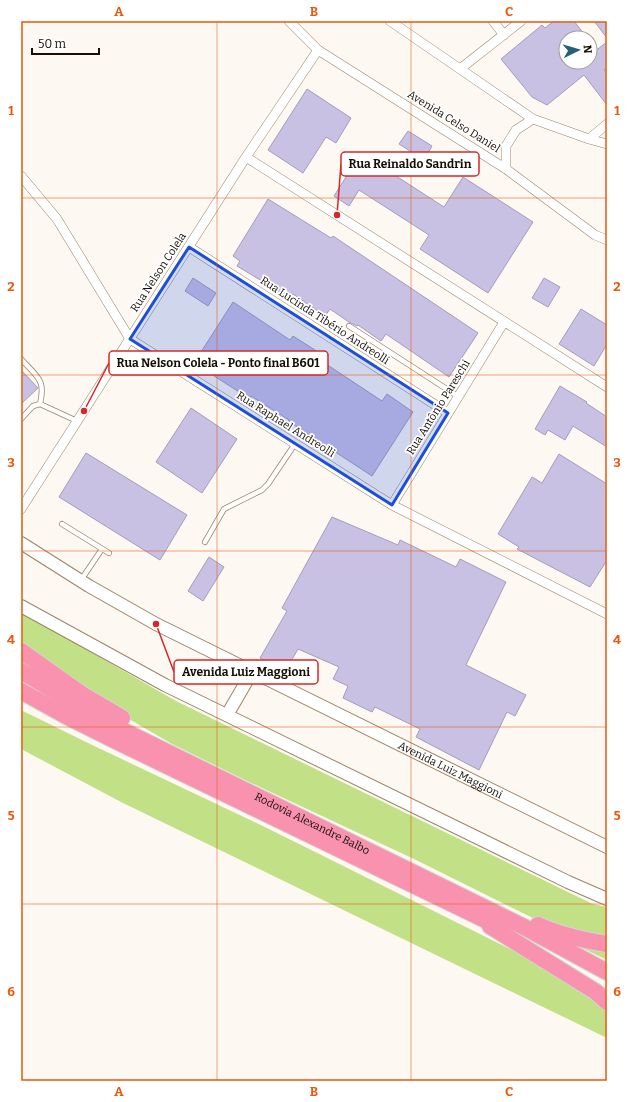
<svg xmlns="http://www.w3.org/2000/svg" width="628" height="1102" viewBox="0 0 628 1102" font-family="Bitter,serif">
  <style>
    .green { fill: #c2e085 }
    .building { fill: #c8c1e3; stroke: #a39cbd }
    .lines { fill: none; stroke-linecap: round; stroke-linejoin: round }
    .lane-casing { stroke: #9a8568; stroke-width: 6 }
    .street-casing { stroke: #9a8568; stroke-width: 10 }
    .secondary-casing { stroke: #9a8568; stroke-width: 14 }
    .highway-casing { stroke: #d5d4d2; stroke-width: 18 }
    .lane { stroke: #fff; stroke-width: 4.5 }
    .street { stroke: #fff; stroke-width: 9 }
    .secondary { stroke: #fff; stroke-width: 12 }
    .highway { stroke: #f992ae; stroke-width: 16 }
    .marked { fill: #1d4ed8; fill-opacity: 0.2; stroke: #1d4ed8; stroke-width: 3; stroke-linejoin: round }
    .grid { fill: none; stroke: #e8590c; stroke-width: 1; stroke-opacity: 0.55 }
    .labels { text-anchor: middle; stroke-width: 3.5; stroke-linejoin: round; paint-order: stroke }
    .street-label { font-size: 11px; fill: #170f05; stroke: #fff }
    .leader { fill: none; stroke: #d62828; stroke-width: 1.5 }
    .callout-dot { fill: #d62828; stroke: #fff; stroke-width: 1.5 }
    .callout { fill: #fff; stroke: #d62828; stroke-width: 1.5 }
    .callout-label { font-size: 12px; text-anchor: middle; font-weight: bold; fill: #170f05 }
    .neatline { fill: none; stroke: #e8590c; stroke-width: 1.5 }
    .grid-label { font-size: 13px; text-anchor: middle; font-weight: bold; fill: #e8590c }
  </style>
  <rect width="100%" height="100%" fill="#fdf8f2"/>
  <path class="green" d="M 21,612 L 176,701 L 572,894 L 593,904 L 607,907 L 607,940 L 545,924 L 416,860 L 247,781 L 172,744 L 117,712 L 21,646 Z
    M 21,710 L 88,743 L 269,829 L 550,969 L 607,1008 L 607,1038 L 123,803 L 21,749 Z
    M 572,943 L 607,949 L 607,960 Z"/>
  <path class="building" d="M 554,21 L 574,21 L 587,38 L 566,38 L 566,62 L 572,62 L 575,66 L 581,62 L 590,62 L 590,55 L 607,42 L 607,68 L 604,70 L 607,74 L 607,105 L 584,75 L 547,105 L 532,97 L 501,59 L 542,25 L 545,28 Z
    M 594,21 L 607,21 L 607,38 Z
    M 307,89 L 351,118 L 336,143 L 326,137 L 303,173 L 268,150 Z
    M 408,131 L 432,146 L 424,160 L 399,144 Z
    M 356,161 L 372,171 L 376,163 L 444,207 L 463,177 L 533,222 L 488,293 L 420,249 L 429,235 L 359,190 L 349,206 L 334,196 Z
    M 268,199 L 331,238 L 333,236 L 478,333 L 449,377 L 386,334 L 381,341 L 358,325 L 357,326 L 349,322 L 330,309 L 325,316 L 293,294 L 290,298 L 237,266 L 240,261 L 233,256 Z
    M 193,278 L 216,293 L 208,306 L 185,291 Z
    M 544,278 L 560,287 L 548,307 L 532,298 Z
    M 233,302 L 290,340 L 293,336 L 326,357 L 323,362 L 382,401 L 387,394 L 413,412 L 372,476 L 288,421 L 289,420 L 251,396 L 250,399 L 194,363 Z
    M 581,309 L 607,325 L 607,344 L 594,366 L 559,344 Z
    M 21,370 L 38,388 L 21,404 Z
    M 560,386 L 587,402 L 586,403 L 607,417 L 607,447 L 573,426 L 565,440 L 548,430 L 545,435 L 535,429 Z
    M 191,408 L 237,439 L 202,493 L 156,462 Z
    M 86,453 L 187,515 L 160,560 L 59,497 Z
    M 559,454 L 607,484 L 607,560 L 590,587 L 517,549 L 519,547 L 498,534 L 532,477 L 542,483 Z
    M 332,517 L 398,545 L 400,540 L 456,567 L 460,559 L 506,582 L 466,665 L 526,695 L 515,716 L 507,712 L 479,770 L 416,737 L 420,729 L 375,707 L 372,712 L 343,698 L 348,686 L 333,679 L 339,667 L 298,649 L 285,672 L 260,658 L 287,611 L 282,608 Z
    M 209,557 L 224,567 L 203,601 L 188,591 Z"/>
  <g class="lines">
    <defs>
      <path id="lane" d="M 349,326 L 459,397
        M 21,359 C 37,377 46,379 40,404
        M 21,419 L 33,406 L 40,404 L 77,421
        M 62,524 L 109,553
        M 205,542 L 224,509 L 262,490 L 268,484 L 295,444
        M 81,580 L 102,549"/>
      <path id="street" d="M 289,21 L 318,50 L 506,169 L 595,235 L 607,240
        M 390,21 L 533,119 L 589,139 L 607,144
        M 493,21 L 504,35
        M 460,69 L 521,21
        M 589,139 L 607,124
        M 246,157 L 607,387
        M 506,169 L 506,146 L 516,130 L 533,119
        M 21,176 L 57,219 L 130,339 L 392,505 L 607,614
        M 189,247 L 448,413
        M 392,505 L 504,322
        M 21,509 L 246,157 L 318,50"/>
      <g id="secondary">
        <path id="s1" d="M 21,543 L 89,586 L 156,624 L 607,847"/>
        <path d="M 21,606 L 165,685 L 568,882 L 607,899"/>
        <path d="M 227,715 L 252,672"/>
      </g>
      <g id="highway">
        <path d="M 21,651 L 83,695 L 122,718"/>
        <path id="s2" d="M 21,671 L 85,710 L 122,730 L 524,927 L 607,972"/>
        <path d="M 21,691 L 68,717 L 118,742 L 502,928"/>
        <path d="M 538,925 C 559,935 583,940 607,944"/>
        <path d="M 490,926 L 596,992 L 607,1002"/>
      </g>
    </defs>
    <use href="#lane" class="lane-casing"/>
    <use href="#street" class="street-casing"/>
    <use href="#secondary" class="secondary-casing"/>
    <use href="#highway" class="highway-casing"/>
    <use href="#lane" class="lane"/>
    <use href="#street" class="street"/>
    <use href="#secondary" class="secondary"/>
    <use href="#highway" class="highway"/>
  </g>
  <path class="marked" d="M 189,247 L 448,413 L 392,505 L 130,339 Z"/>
  <path class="grid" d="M 217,21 L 217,1081M 411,21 L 411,1081M 21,198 L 607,198M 21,375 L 607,375M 21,551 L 607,551M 21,727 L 607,727M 21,904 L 607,904"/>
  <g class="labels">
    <g class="street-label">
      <text transform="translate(454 121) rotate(32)" y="4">Avenida Celso Daniel</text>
      <text transform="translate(158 272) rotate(-57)" y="4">Rua Nelson Colela</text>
      <text transform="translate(325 320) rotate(33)" y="4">Rua Lucinda Tibério Andreolli</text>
      <text transform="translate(438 407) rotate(-58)" y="4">Rua Antônio Pareschi</text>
      <text transform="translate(286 424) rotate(32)" y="4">Rua Raphael Andreolli</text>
      <text dy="4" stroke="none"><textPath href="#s1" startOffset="486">Avenida Luiz Maggioni</textPath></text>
      <text dy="4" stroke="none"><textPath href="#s2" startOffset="329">Rodovia Alexandre Balbo</textPath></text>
    </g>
  </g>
  <path class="leader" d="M337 215L341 164M84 411L109 363M156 624L174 672"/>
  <g class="callout-dot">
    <circle cx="337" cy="215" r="4"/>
    <circle cx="84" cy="411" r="4"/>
    <circle cx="156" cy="624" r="4"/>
  </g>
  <g class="callout">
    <rect x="341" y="152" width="138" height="24" rx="4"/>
    <rect x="109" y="351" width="219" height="24" rx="4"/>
    <rect x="174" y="660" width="144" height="24" rx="4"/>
  </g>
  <g class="callout-label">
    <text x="410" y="168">Rua Reinaldo Sandrin</text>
    <text x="218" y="367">Rua Nelson Colela - Ponto final B601</text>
    <text x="246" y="676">Avenida Luiz Maggioni</text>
  </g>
  <rect width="628" height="1102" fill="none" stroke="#ffffff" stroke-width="44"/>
  <g transform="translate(578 50) rotate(85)"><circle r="19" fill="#ffffff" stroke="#a29f9b"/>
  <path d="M0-3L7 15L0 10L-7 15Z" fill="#256078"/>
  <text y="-6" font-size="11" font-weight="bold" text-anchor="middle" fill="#170f05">N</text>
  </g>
  <path d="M32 48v6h67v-6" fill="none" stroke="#170f05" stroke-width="2"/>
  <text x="38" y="48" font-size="12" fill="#170f05" stroke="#ffffff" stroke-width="3" paint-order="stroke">50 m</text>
  <rect x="22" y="22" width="584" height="1058" class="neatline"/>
  <g class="grid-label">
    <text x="119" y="16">A</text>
    <text x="314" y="16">B</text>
    <text x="509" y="16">C</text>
    <text x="11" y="115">1</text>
    <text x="617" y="115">1</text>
    <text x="11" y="291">2</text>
    <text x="617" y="291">2</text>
    <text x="11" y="467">3</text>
    <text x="617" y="467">3</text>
    <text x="11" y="644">4</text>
    <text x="617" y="644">4</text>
    <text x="11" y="820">5</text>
    <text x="617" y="820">5</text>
    <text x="11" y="996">6</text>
    <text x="617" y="996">6</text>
    <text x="119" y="1096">A</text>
    <text x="314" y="1096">B</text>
    <text x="509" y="1096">C</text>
  </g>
</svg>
